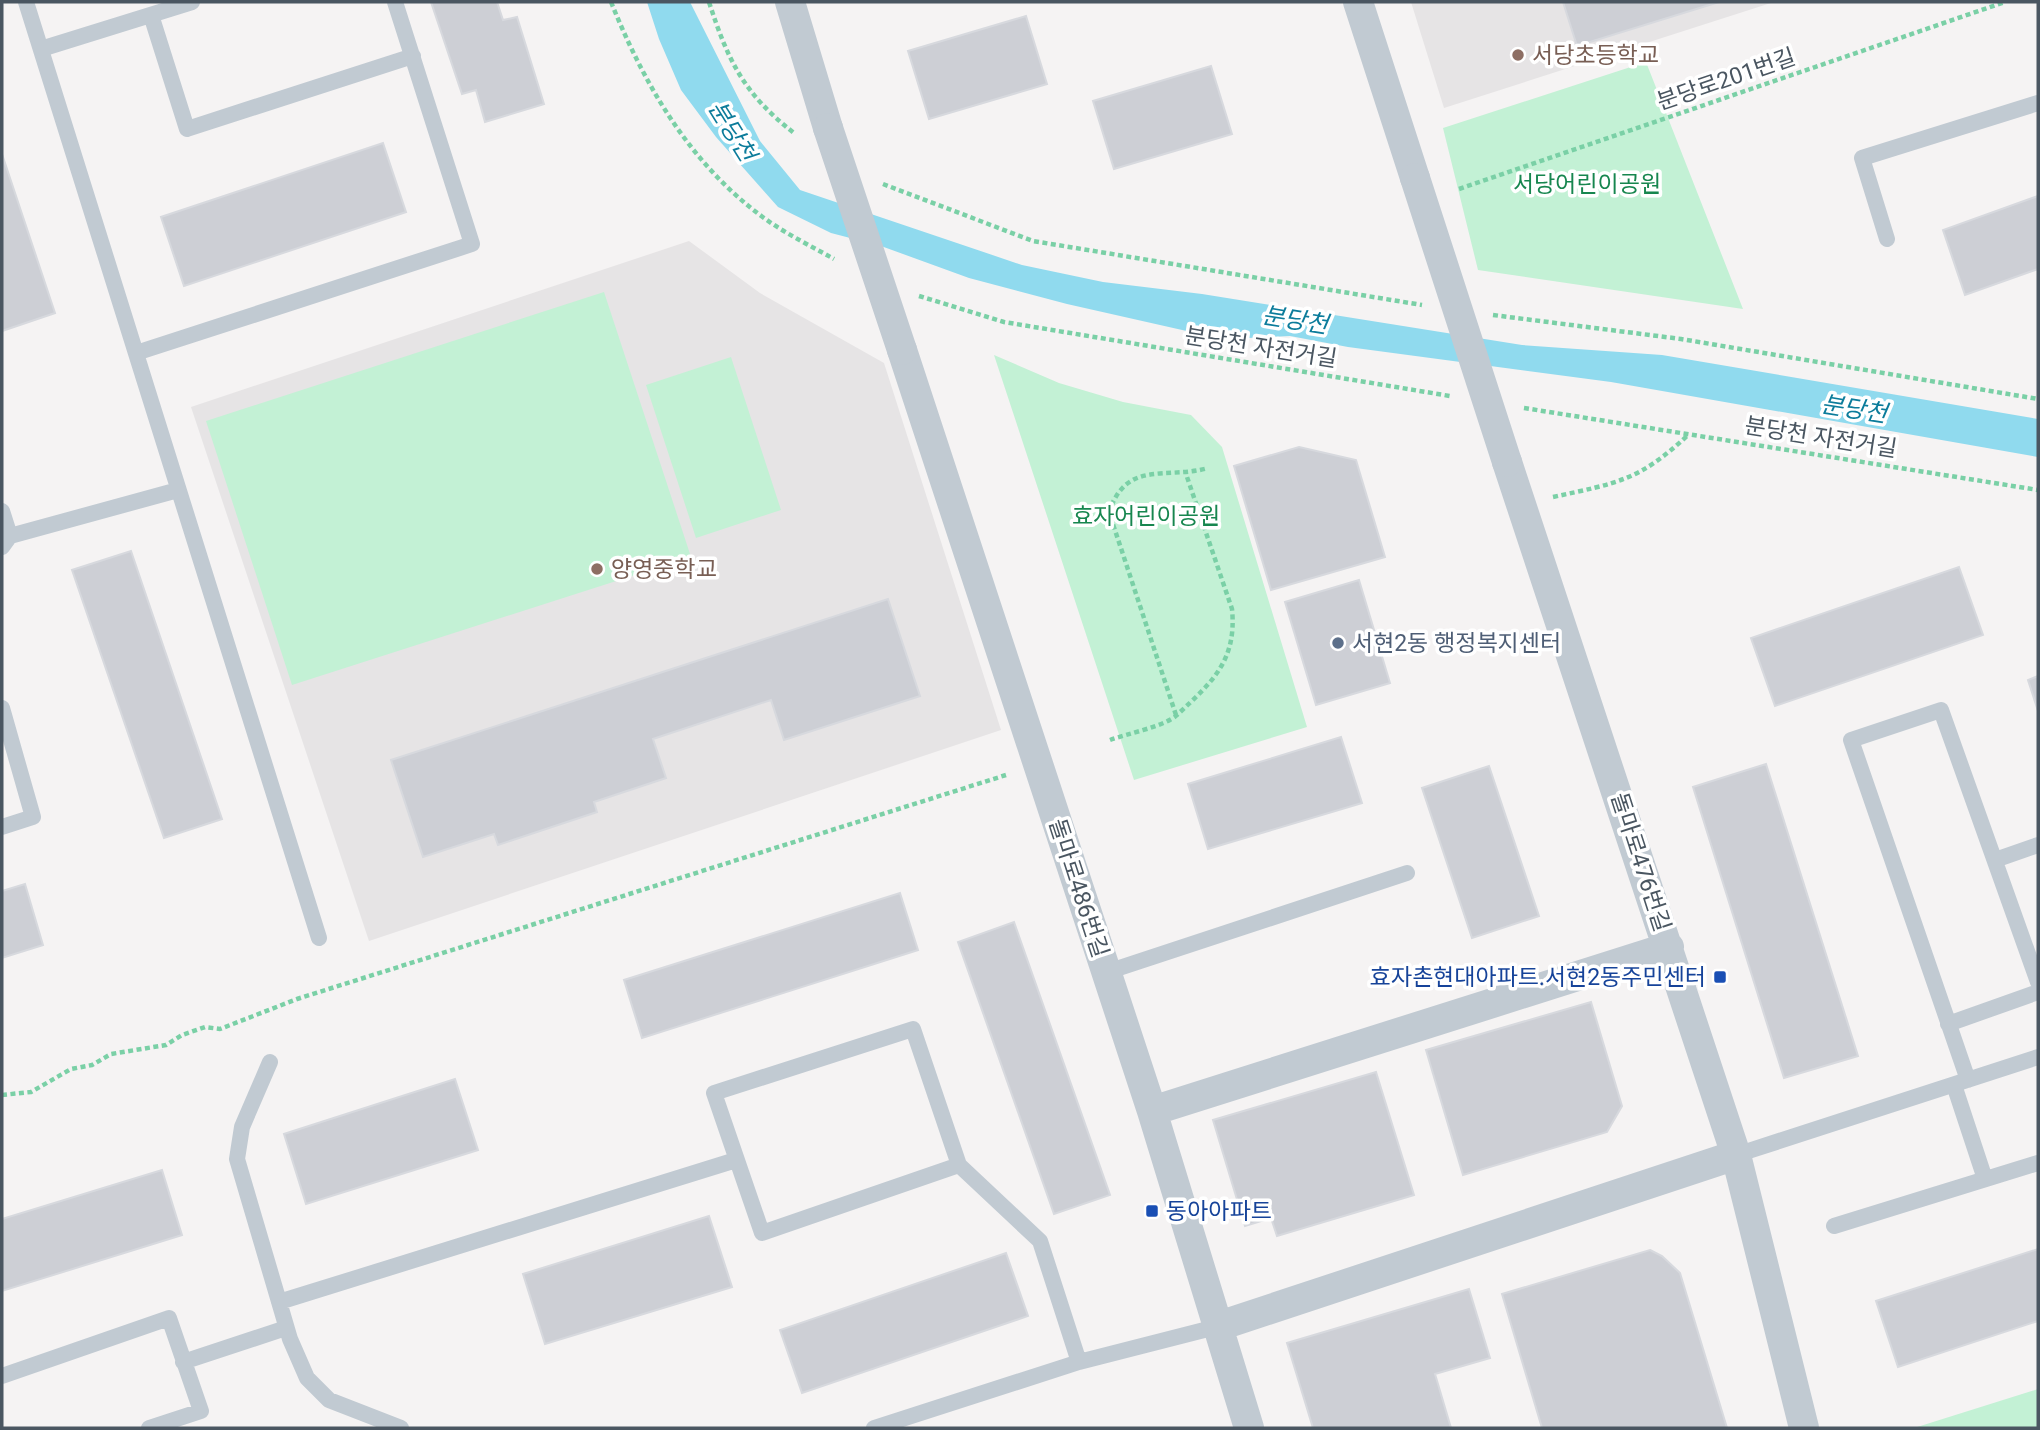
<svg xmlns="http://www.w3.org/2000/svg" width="2040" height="1430" viewBox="0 0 2040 1430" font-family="Roboto,'Noto Sans KR',sans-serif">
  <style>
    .education { fill: #e6e4e5 }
    .green { fill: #c3f1d5 }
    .water { fill: #90daee }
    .building { fill: #cdcfd5; stroke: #d7d9de; stroke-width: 2 }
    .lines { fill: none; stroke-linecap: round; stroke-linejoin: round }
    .path { stroke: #7ad0a6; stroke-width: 4.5; stroke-dasharray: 5 3.5; stroke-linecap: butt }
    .lane { stroke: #c1cad2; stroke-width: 16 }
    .street { stroke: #c1cad2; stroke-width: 30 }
    .street-bridge { stroke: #c1cad2; stroke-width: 30 }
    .education-dot { fill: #8d6e63; stroke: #fff; stroke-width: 2.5 }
    .service-dot { fill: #5c6f8a; stroke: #fff; stroke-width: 2.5 }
    .transit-dot { fill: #1a4fb4; stroke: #fff; stroke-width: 2.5 }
    .labels { text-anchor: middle; stroke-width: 7; stroke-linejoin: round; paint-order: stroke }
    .education-label { font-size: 23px; fill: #785e54; stroke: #fff; text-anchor: start }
    .street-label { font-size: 23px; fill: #4a5661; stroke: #fff }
    .park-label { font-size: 23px; fill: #17864f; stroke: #fff }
    .service-label { font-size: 23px; fill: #4e5e75; stroke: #fff; text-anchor: start }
    .transit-label { font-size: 23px; fill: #164399; stroke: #fff; text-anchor: end }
    .water-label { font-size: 24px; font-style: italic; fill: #0c7c9b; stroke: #fff }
  </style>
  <rect width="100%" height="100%" fill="#f5f3f3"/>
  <path class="education" d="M 1411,2 L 1774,2 L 1444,108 Z
    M 689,241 L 760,293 L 884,363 L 1001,730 L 369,941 L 191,407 Z"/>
  <path class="green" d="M 1646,62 L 1743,309 L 1478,270 L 1443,128 Z
    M 604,292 L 691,557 L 292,685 L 206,421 Z
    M 994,355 L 1059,383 L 1123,402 L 1191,415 L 1222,447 L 1307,727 L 1134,780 Z
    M 731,357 L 781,510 L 696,538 L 646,385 Z
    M 2038,1389 L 2038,1428 L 1914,1428 Z"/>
  <path class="water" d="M 647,2 L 690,2 L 760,141 L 800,190 L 1022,265 L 1103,282 L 1202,294 L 1522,345 L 1662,355 L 2038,419 L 2038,457 L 1611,382 L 1348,347 L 1290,336 L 1248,338 L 1191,332 L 1067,304 L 969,278 L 881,246 L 831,233 L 778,207 L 716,137 L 681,90 L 659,39 Z"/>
  <path class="building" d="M 431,2 L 497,2 L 503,20 L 517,17 L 544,104 L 485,122 L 476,90 L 462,94 Z
    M 1563,2 L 1719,2 L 1577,46 Z
    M 1026,16 L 1047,84 L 929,119 L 908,51 Z
    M 1211,66 L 1232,134 L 1114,169 L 1093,101 Z
    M 383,143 L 406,212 L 184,286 L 161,217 Z
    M 2,154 L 55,313 L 2,331 Z
    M 2038,196 L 2038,269 L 1965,295 L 1943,230 Z
    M 1299,447 L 1356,460 L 1385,557 L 1271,590 L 1234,466 Z
    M 131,551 L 222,819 L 164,838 L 72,570 Z
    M 1959,567 L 1983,635 L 1775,706 L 1751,638 Z
    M 1359,580 L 1390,683 L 1316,705 L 1285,602 Z
    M 888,599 L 920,696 L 784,740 L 771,700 L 653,739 L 666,778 L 594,802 L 597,812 L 498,845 L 494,834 L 423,857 L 391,760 Z
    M 2038,676 L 2038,711 L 2028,680 Z
    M 1341,737 L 1362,803 L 1208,849 L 1188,784 Z
    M 1766,764 L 1858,1056 L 1784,1078 L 1693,787 Z
    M 1489,766 L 1539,916 L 1472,938 L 1422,788 Z
    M 25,884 L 43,945 L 2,958 L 2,891 Z
    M 900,893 L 918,950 L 642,1038 L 624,980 Z
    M 1014,922 L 1110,1195 L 1054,1214 L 958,942 Z
    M 1591,1002 L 1622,1106 L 1607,1132 L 1463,1175 L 1426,1050 Z
    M 1376,1072 L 1414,1195 L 1277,1236 L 1271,1218 L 1245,1226 L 1213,1120 Z
    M 455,1079 L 478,1150 L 306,1204 L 284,1134 Z
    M 162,1170 L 182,1235 L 2,1291 L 2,1219 Z
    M 709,1216 L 732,1287 L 545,1344 L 523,1274 Z
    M 2038,1249 L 2038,1321 L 1898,1367 L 1876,1301 Z
    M 1650,1250 L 1662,1256 L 1680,1273 L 1727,1428 L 1542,1428 L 1502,1294 Z
    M 1006,1253 L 1028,1316 L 802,1393 L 780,1330 Z
    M 1469,1289 L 1490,1358 L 1435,1374 L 1451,1428 L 1313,1428 L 1287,1343 Z"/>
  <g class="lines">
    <path class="path" d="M 611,2 C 645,86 690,164 764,218 C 786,234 811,246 834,259
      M 709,2 C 728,61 744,94 794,133
      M 883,184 L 1033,241 L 1422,305
      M 1459,189 L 2005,2
      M 919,296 L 1004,322 L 1450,396
      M 1493,315 L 1681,339 L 2038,399
      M 1524,408 L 2038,490
      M 1553,497 C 1617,483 1639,481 1688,435
      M 1176,715 L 1109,512 C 1127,459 1166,480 1208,468
      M 1110,740 C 1126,734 1166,726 1177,715 C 1212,682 1237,661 1232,609 L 1186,474
      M 2,1095 L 31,1092 L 71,1069 L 92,1065 L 111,1054 L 166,1045 L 182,1035 L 205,1027 L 220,1029 L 297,999 L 1006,775"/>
    <path class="lane" d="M 26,2 L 319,938
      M 151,15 L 187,129 L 413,56
      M 41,49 L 192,2
      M 1887,239 L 1862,158 L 2038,103
      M 136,353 L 472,244 L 395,2
      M 2,511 L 10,536 L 2,547
      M 10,536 L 178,490
      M 2,708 L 33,817 L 2,827
      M 1995,860 L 2038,845
      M 1107,972 L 1407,873
      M 1948,1024 L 2038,992
      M 270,1062 L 242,1127 L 237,1159 L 290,1339 L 307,1378 L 329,1400 L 401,1428
      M 1968,1080 L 1851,740 L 1941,710 L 2038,982
      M 1954,1085 L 1985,1179
      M 1736,1155 L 2038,1057
      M 959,1165 L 762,1233 L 714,1093 L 913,1029 L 959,1165 L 1040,1241 L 1079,1362
      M 1834,1226 L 2038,1163
      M 279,1302 L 736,1160
      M 183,1362 L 286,1328
      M 2,1376 L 169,1318 L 201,1411 L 149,1428
      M 874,1428 L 1079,1362 L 1216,1327"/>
    <path class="street" d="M 790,2 L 828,128
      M 1358,2 L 1415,178
      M 902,350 L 1152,1111 L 1249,1428
      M 1507,462 L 1736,1155 L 1804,1428
      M 1152,1111 L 1669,947
      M 1216,1327 L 1736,1155"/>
    <path class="street-bridge" d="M 828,128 L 902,350
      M 1415,178 L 1507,462"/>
  </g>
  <g class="education-dot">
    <circle cx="1518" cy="55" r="7"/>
    <circle cx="597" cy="569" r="7"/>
  </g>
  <circle class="service-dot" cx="1338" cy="643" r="7"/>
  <g class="transit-dot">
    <rect x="1713" y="970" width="14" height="14" rx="3.5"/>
    <rect x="1145" y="1204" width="14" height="14" rx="3.5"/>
  </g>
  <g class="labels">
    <g class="education-label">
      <text x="1532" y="63">서당초등학교</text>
      <text x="611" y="577">양영중학교</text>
    </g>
    <g class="street-label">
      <text transform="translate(1726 79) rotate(-19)" y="8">분당로201번길</text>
      <text transform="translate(1261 347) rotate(9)" y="8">분당천 자전거길</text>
      <text transform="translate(1821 437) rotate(9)" y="8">분당천 자전거길</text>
      <text transform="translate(1641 862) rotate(72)" y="8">돌마로476번길</text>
      <text transform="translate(1079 888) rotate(72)" y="8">돌마로486번길</text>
    </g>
    <g class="park-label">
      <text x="1587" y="192">서당어린이공원</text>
      <text x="1146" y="524">효자어린이공원</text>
    </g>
    <g class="service-label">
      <text x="1352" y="651">서현2동 행정복지센터</text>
    </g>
    <g class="transit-label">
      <text x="1706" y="985">효자촌현대아파트.서현2동주민센터</text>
      <text x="1166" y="1219" text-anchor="start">동아아파트</text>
    </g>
    <g class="water-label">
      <text transform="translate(732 131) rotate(58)" y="8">분당천</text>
      <text transform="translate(1295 320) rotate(9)" y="8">분당천</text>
      <text transform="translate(1854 409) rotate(9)" y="8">분당천</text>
    </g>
  </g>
  <rect width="2040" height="1430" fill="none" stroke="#4a5661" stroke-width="7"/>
</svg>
